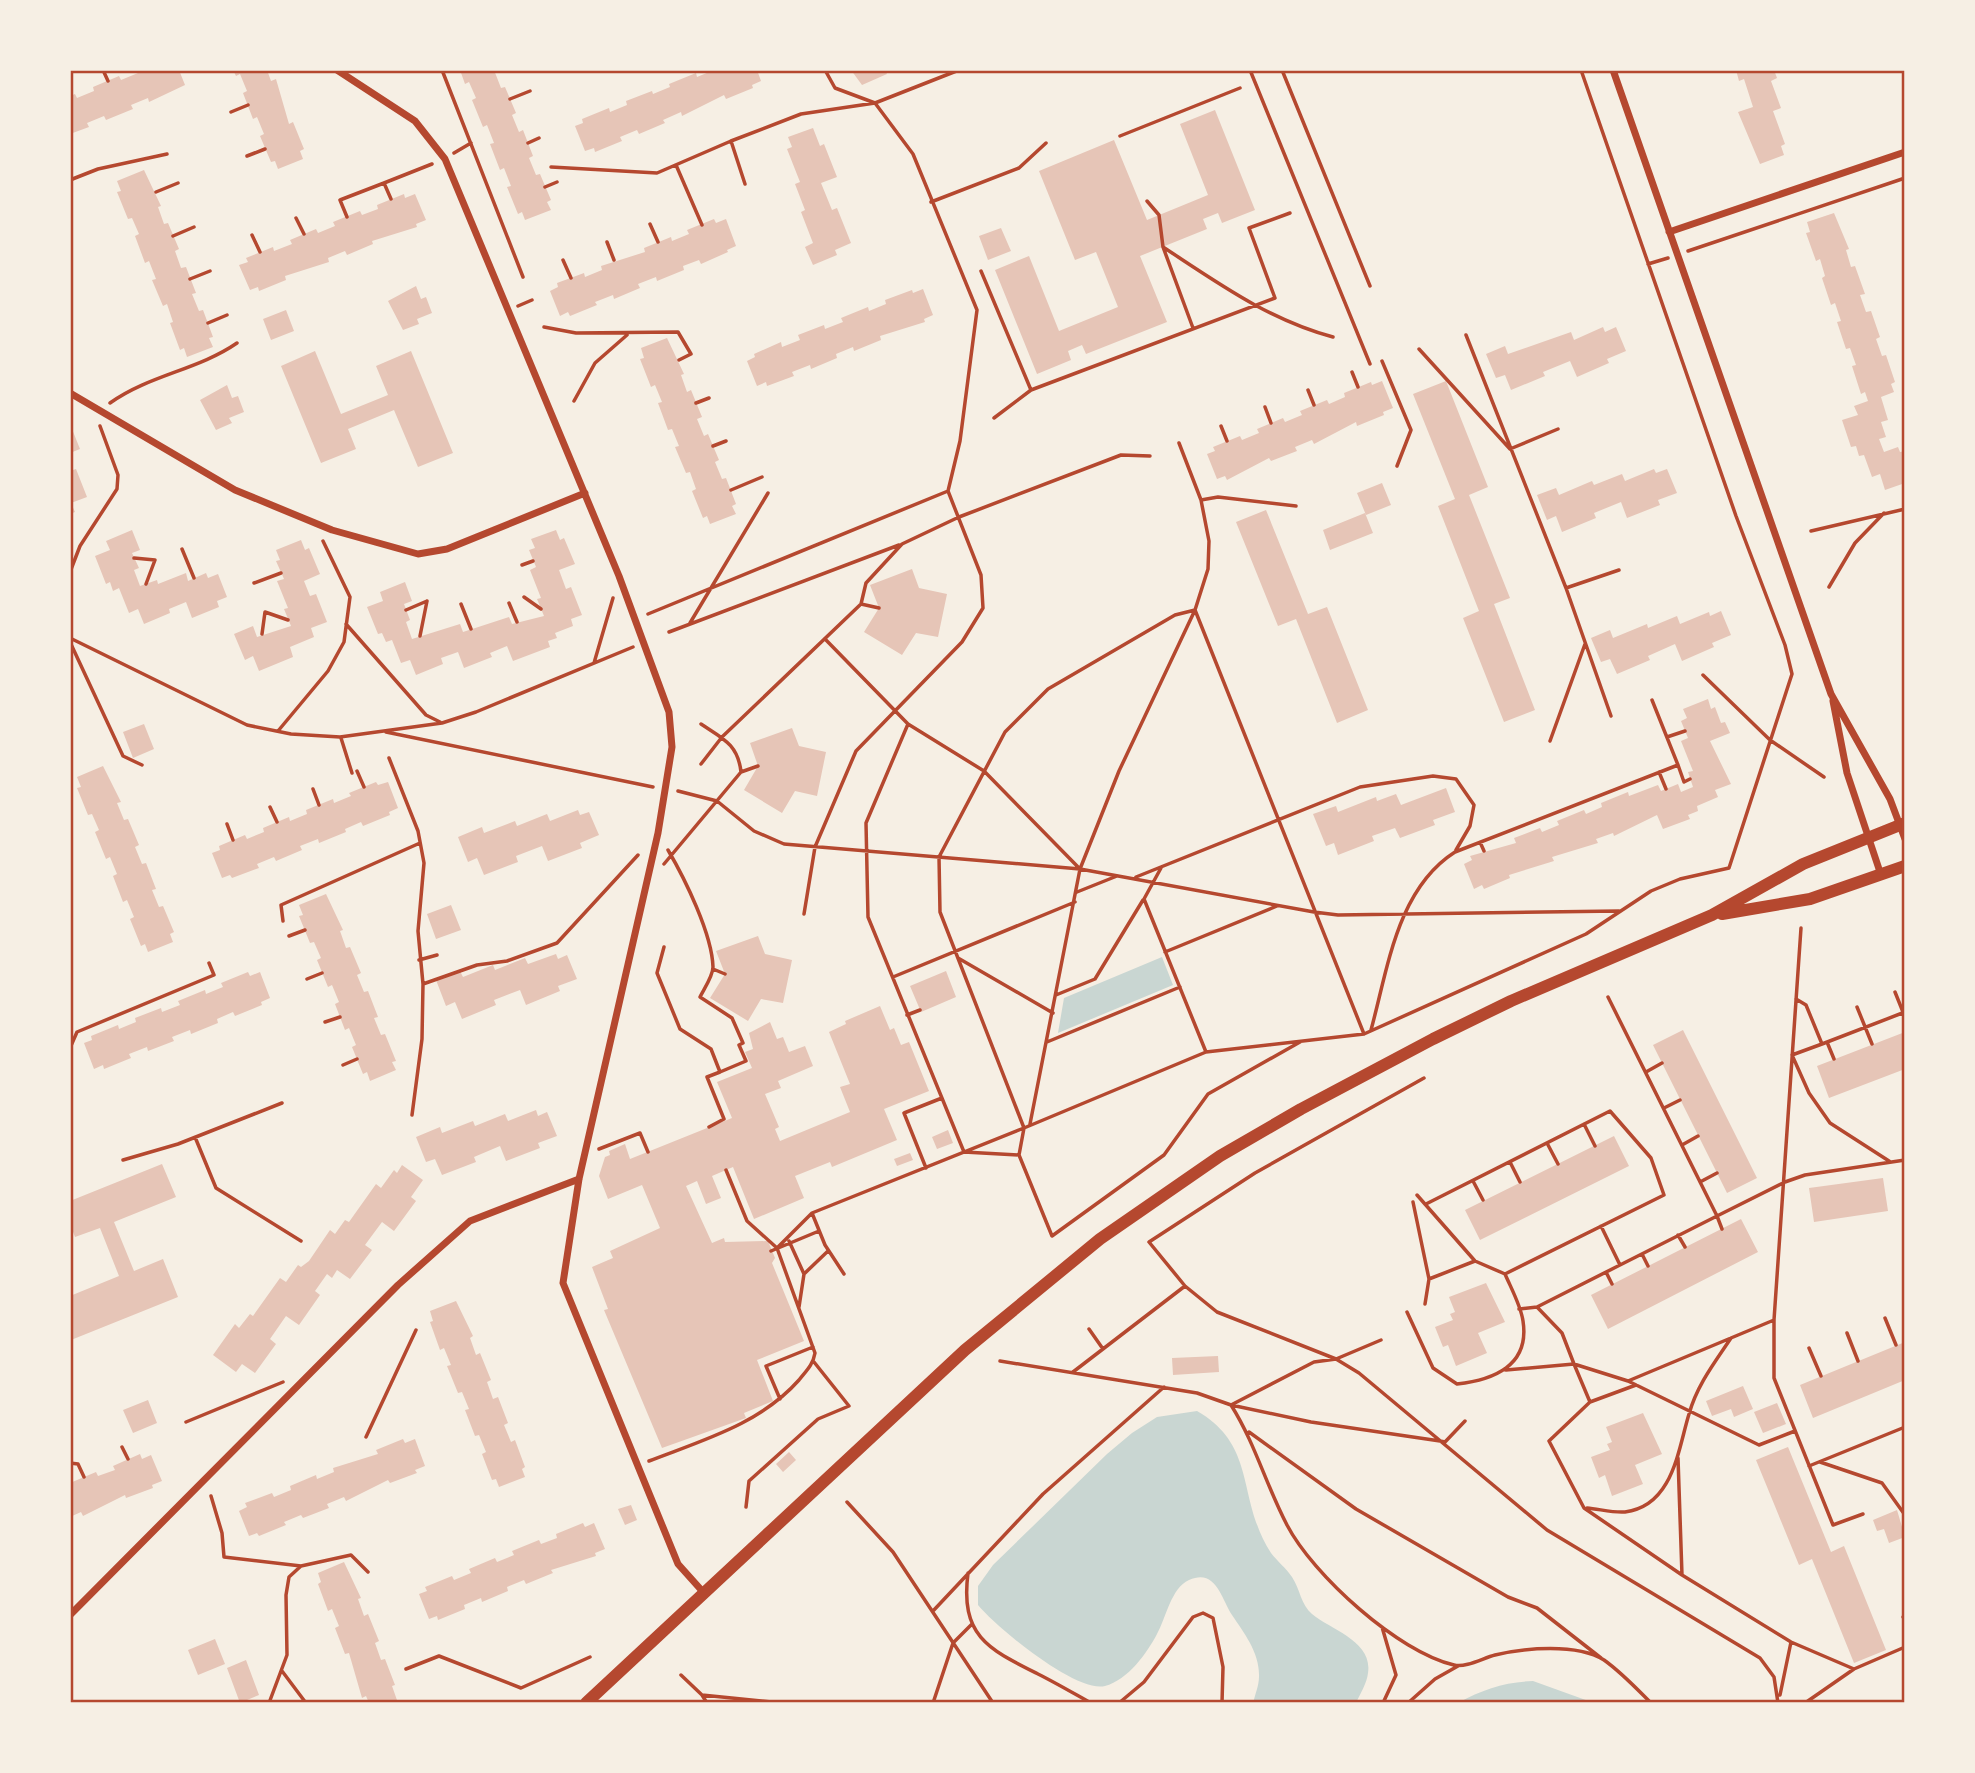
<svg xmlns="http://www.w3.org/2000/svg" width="1975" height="1773" viewBox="0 0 1975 1773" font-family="Montserrat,sans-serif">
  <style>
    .water { fill: #c9d6d2 }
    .building { fill: #e6c5b7 }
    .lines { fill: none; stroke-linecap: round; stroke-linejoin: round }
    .path { stroke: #b5482f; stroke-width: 3.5 }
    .minor { stroke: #b5482f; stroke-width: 7 }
    .secondary { stroke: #b5482f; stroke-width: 12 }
    .neatline { fill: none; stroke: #b5482f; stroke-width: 2.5 }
  </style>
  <rect width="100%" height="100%" fill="#f6efe4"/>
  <path class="water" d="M 1162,957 L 1173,985 L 1058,1033 L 1064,998 Z
    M 1197,1411 C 1258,1446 1236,1499 1271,1553 C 1277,1561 1286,1568 1292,1577 C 1300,1589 1301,1605 1312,1614 C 1331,1630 1373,1641 1368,1673 C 1367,1683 1360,1694 1356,1703 L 1253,1703 C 1255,1695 1259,1685 1259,1677 C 1260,1653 1244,1633 1232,1615 C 1221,1598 1216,1568 1189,1580 C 1171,1588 1166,1618 1157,1634 C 1147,1653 1128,1680 1105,1686 C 1076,1693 997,1628 978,1605 L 978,1586 L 993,1565 L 1107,1454 L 1132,1433 L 1157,1417 Z
    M 1533,1681 L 1594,1703 L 1458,1703 C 1483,1689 1505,1682 1533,1681 Z"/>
  <path class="building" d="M 136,70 L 179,70 L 185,85 L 149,102 L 148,98 L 131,105 L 133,109 L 106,120 L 104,116 L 87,123 L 89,127 L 70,134 L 70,96 L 75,94 L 77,98 L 94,91 L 93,87 L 119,76 L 121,80 L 138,73 Z
    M 233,70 L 267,70 L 271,81 L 276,79 L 289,124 L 293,122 L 304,149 L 300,151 L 303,159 L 278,169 L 275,161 L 271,162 L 260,136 L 264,134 L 257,117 L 253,119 L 243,93 L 247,91 L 240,74 L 236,76 Z
    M 460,70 L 494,70 L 501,88 L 505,87 L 516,113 L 512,115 L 519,132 L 523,130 L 533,156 L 529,158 L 536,175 L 540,174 L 551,200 L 547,202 L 551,210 L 525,220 L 522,212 L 518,214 L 507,187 L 511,186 L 504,168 L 500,170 L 490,144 L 494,143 L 487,125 L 483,127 L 472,100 L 476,98 L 469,82 L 465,84 Z
    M 714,70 L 757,70 L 761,81 L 752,85 L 753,88 L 726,99 L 724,95 L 682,116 L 681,112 L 663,120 L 665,123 L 639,134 L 637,130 L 620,137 L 622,141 L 595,152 L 594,148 L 585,151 L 575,126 L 583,123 L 582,119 L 609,108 L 610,112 L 627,105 L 626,101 L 652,91 L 653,94 L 670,87 L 669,84 L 696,73 L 697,77 Z
    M 851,70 L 885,70 L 887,74 L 862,85 Z
    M 1736,70 L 1774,70 L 1777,78 L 1771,81 L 1781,108 L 1773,111 L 1785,144 L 1781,146 L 1784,155 L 1760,164 L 1738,112 L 1753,107 L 1744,79 L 1739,81 Z
    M 1215,110 L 1255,210 L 1222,223 L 1218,213 L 1203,219 L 1207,229 L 1140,256 L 1167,322 L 1086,354 L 1082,345 L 1068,351 L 1071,360 L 1037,374 L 995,270 L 1029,256 L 1059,331 L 1118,307 L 1096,252 L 1075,260 L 1039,171 L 1114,140 L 1147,220 L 1208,195 L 1180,124 Z
    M 813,128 L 820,146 L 824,144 L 837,177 L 821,183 L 832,210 L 837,208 L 851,243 L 835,250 L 837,255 L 813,265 L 805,247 L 813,243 L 801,212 L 805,210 L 795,184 L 800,182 L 787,149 L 792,147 L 788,137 Z
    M 144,170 L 161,206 L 158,207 L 164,224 L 168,223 L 179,249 L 175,251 L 181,268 L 186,267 L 196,293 L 192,294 L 199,311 L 203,310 L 213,337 L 209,338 L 213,347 L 187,357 L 184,348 L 180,350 L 170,323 L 173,322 L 167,304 L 163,306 L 152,280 L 156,279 L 149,261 L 145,263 L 135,236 L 139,234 L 132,218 L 128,219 L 117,192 L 121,191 L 117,181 Z
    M 404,194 L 405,198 L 415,194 L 426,220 L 416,224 L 417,227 L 372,241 L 373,244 L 347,255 L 345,251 L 328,258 L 329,262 L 285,276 L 286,280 L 259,291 L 258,287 L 250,290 L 239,265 L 248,262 L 246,258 L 273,247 L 274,251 L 292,244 L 290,240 L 316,229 L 318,233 L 335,226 L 333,222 L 360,211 L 362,215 L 378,209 L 377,205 Z
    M 1834,213 L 1849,249 L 1846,250 L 1851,267 L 1855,266 L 1865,294 L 1860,295 L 1866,312 L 1871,311 L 1880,337 L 1876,339 L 1882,356 L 1886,355 L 1895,382 L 1891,384 L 1894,392 L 1881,397 L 1888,420 L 1881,422 L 1886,437 L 1879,439 L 1884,452 L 1898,447 L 1900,452 L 1905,451 L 1905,483 L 1885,490 L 1880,474 L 1872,477 L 1864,455 L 1859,456 L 1856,446 L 1851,447 L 1842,420 L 1858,415 L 1854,406 L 1868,401 L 1865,392 L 1861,394 L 1852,366 L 1856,365 L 1850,348 L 1846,349 L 1837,322 L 1841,321 L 1835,303 L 1831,305 L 1822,278 L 1825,276 L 1820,259 L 1816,261 L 1806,233 L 1810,232 L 1807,222 Z
    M 714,219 L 716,223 L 726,219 L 736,246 L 727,250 L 728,252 L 701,264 L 699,260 L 683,266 L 684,270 L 657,281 L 656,277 L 638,284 L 640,288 L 614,299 L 613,295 L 595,302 L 597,305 L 570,316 L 568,312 L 560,316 L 550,291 L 558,287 L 557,283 L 584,273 L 585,277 L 602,270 L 601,266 L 645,252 L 644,248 L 671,237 L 672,241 L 689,234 L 687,230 Z
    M 1001,228 L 1011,251 L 988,260 L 979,236 Z
    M 416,286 L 421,299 L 426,297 L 432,313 L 417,319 L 419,324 L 403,330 L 388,301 Z
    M 923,289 L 933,315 L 924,319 L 925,322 L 880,336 L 881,340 L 854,351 L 853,347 L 836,354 L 837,358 L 811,369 L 810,365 L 792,372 L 794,376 L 767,386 L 766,382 L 757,386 L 747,361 L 755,357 L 754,354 L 781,342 L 782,347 L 800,340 L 798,335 L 824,325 L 825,329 L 843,322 L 841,318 L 868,307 L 869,311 L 886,304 L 885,300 L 912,290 L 913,293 Z
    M 286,310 L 294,331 L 271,340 L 263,319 Z
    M 1603,327 L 1605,332 L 1616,327 L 1626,351 L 1607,359 L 1609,363 L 1577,377 L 1570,361 L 1543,372 L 1545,376 L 1511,390 L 1505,375 L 1496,378 L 1486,354 L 1505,346 L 1508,354 L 1571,332 L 1574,340 Z
    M 667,338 L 684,374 L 681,375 L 687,392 L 691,390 L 702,417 L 697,419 L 704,436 L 708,434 L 719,460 L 715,462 L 722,479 L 726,478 L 736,504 L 732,506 L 736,514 L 710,524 L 707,516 L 703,518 L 692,491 L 696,489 L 690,472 L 686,473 L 675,447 L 679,446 L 672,429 L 668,430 L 658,403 L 662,402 L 655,385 L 651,387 L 640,359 L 644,358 L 641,348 Z
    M 315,351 L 341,414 L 388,395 L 376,366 L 411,351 L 453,453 L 418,467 L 394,410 L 348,429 L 356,449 L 321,463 L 281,366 Z
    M 1382,381 L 1393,408 L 1383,412 L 1384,415 L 1357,426 L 1356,422 L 1314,444 L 1312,440 L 1295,447 L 1297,451 L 1271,461 L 1269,458 L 1227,480 L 1225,476 L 1217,479 L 1207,454 L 1215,451 L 1213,447 L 1240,436 L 1242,440 L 1259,433 L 1257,429 L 1283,418 L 1285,422 L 1302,415 L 1300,411 L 1327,400 L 1329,404 L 1345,397 L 1344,393 L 1371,382 L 1372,385 Z
    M 1446,381 L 1488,487 L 1469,495 L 1510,598 L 1494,604 L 1535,710 L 1504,722 L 1463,618 L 1479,611 L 1438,506 L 1455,499 L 1413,394 Z
    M 227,385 L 232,398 L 238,396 L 244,412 L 229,418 L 232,423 L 216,430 L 200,400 Z
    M 70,424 L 80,449 L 70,453 Z
    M 76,469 L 87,497 L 71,503 L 75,512 L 70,514 L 70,471 Z
    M 1654,469 L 1656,473 L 1667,469 L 1677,493 L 1658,500 L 1660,505 L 1627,518 L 1621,502 L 1594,513 L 1596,518 L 1562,532 L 1556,516 L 1547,520 L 1537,495 L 1556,488 L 1559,495 L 1592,481 L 1594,485 L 1622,474 L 1625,481 Z
    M 1382,483 L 1391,505 L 1366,515 L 1357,493 Z
    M 1266,510 L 1308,614 L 1327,607 L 1368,710 L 1337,723 L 1296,619 L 1278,626 L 1236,522 Z
    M 1365,513 L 1373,533 L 1330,550 L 1323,530 Z
    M 132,530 L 140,550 L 132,553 L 139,568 L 134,570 L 140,586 L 157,580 L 158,584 L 186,573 L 188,581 L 206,573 L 208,578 L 218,574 L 227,597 L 217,601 L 219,607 L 192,618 L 186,602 L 169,609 L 170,613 L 144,624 L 138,609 L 129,613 L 119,588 L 113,591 L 110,582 L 106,584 L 95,556 L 110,550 L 106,541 Z
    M 556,530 L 560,540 L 564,538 L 575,564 L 559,570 L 566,589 L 571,587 L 582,615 L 571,619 L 573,626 L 555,633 L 557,638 L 548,641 L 550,647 L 513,661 L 507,646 L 490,653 L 492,657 L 464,668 L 458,652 L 441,658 L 443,664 L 416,675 L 410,660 L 401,663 L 392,640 L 386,642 L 382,633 L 378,634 L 367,607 L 383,601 L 380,592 L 405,582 L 412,601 L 404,604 L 410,620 L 406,622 L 412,639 L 460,624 L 463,632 L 509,617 L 512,624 L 544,616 L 537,599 L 541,598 L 530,570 L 536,567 L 529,550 L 535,548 L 531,539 Z
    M 301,540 L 305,550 L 309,548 L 320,574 L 304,581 L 310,596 L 316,594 L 327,622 L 311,628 L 314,637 L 290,647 L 293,657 L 259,671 L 253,656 L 245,660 L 234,634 L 253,626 L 257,637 L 291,626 L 284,609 L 288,608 L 277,581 L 284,579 L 276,561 L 280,560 L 276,550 Z
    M 912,569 L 919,588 L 947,594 L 938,637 L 916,633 L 902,655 L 864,632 L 879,608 L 870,585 Z
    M 1721,611 L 1731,635 L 1712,643 L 1714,647 L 1682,661 L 1675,644 L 1648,656 L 1650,660 L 1617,674 L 1610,659 L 1601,662 L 1591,638 L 1610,630 L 1613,638 L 1647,624 L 1648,628 L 1677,616 L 1680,624 L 1709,612 L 1710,616 Z
    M 1708,699 L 1711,709 L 1715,707 L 1721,723 L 1725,722 L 1730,733 L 1710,741 L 1731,784 L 1715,790 L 1718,797 L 1697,806 L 1698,811 L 1688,815 L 1690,819 L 1663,829 L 1657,815 L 1614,836 L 1613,833 L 1596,839 L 1598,843 L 1552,857 L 1554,861 L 1509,875 L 1510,878 L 1484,889 L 1482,885 L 1474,889 L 1464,864 L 1472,860 L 1470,856 L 1516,843 L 1514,838 L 1540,828 L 1542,832 L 1559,825 L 1557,821 L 1584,810 L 1586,814 L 1602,807 L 1601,803 L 1628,792 L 1629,796 L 1658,785 L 1661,791 L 1678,784 L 1681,792 L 1693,787 L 1688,772 L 1693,771 L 1681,741 L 1688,738 L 1681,721 L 1687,718 L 1683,709 Z
    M 144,724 L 154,749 L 133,758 L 123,732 Z
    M 792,728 L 799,746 L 826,752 L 817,796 L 795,791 L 782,813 L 744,790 L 758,766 L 750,743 Z
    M 103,766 L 121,802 L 117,803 L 124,820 L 128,819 L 139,845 L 135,847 L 142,864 L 146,863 L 156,889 L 152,890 L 159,907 L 163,906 L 174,932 L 170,934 L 173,942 L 148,952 L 145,944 L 141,946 L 130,919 L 134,917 L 127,900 L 123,902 L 113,876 L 117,874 L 110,857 L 106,859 L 95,832 L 99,830 L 92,814 L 88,815 L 77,788 L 81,787 L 77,777 Z
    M 376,782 L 378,785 L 388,782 L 398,808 L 389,812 L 390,815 L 363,826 L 361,822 L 345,829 L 346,832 L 319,843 L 318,839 L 300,846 L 302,850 L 276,861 L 274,857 L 257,864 L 259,868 L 232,878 L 230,875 L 222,878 L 212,853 L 220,850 L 219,846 L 245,835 L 247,839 L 264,832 L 263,828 L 289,817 L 290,821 L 307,814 L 306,810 L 333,799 L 334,803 L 351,796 L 349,793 Z
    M 1446,788 L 1455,812 L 1433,820 L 1435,825 L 1400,838 L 1395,828 L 1372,836 L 1374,841 L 1338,855 L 1334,843 L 1326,846 L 1313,814 L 1336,806 L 1338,812 L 1376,797 L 1377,801 L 1396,794 L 1401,805 Z
    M 578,810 L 580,815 L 589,812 L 599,835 L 580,843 L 582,848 L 548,861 L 542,846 L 516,856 L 518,862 L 484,875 L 477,858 L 468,862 L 458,837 L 482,827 L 484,833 L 515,821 L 517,826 L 547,814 L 550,821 Z
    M 326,894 L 343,930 L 340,931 L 346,948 L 350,947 L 361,973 L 357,975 L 364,992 L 368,991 L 378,1017 L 374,1018 L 381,1035 L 385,1034 L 396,1061 L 392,1062 L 396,1070 L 370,1081 L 367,1072 L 363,1074 L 352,1047 L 356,1045 L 349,1028 L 345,1030 L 335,1004 L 339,1002 L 332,985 L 328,987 L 317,960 L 321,958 L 314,942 L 310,943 L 299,916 L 303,915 L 299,905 Z
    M 451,905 L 461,930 L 436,939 L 427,914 Z
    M 758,936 L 765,954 L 792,960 L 783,1003 L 761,999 L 748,1021 L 710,998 L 725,974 L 716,951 Z
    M 556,954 L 558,959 L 567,955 L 577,979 L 558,986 L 560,991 L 526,1005 L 520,990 L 494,1000 L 496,1005 L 462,1019 L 455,1002 L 446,1006 L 436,980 L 460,971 L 463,977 L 493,965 L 495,970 L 525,958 L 528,964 Z
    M 946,971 L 956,997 L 921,1012 L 910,986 Z
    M 248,972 L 250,976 L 260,972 L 270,998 L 261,1002 L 262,1005 L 235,1016 L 233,1012 L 217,1019 L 218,1023 L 191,1034 L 190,1030 L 172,1037 L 174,1041 L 148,1051 L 147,1047 L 129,1054 L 131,1058 L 104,1069 L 103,1065 L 94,1069 L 84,1043 L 92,1040 L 91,1036 L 118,1025 L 119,1029 L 136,1022 L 135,1018 L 161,1008 L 162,1012 L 180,1005 L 178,1001 L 205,990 L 206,994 L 223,987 L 221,983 Z
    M 880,1006 L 890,1030 L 894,1028 L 901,1045 L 909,1042 L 929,1091 L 884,1109 L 897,1140 L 832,1167 L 830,1162 L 795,1176 L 804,1198 L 754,1219 L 733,1167 L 712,1176 L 721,1198 L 706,1204 L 697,1181 L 686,1186 L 712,1243 L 724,1238 L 725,1242 L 768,1241 L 775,1258 L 772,1263 L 804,1341 L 757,1360 L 773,1401 L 744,1413 L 746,1418 L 662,1448 L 604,1310 L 608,1309 L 592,1267 L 613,1258 L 610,1251 L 660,1228 L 642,1185 L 608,1199 L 599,1176 L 605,1157 L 610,1155 L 609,1151 L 625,1144 L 630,1159 L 732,1118 L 717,1082 L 752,1068 L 745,1052 L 753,1049 L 749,1033 L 770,1022 L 777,1039 L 783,1037 L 789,1052 L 805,1046 L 813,1066 L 778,1081 L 781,1088 L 765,1094 L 779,1127 L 775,1129 L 780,1141 L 850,1112 L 840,1087 L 850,1084 L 829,1032 L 846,1024 L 845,1021 Z
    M 1683,1030 L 1757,1178 L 1727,1193 L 1653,1045 Z
    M 1905,1032 L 1905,1069 L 1829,1098 L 1817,1066 Z
    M 536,1110 L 538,1116 L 547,1112 L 557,1136 L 538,1143 L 540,1148 L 506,1161 L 500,1146 L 474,1157 L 476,1162 L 442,1175 L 435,1159 L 426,1162 L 416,1137 L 440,1127 L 442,1133 L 473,1121 L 475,1126 L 505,1114 L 508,1121 Z
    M 948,1130 L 953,1143 L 937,1149 L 932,1137 Z
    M 1614,1136 L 1629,1166 L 1480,1240 L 1465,1210 Z
    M 910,1153 L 913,1160 L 897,1166 L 894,1159 Z
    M 162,1164 L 176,1197 L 114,1222 L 134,1271 L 163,1259 L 178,1297 L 71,1340 L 70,1296 L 119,1276 L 100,1228 L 75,1237 L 70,1224 L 70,1201 Z
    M 402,1165 L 423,1180 L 411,1197 L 416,1201 L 394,1231 L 382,1222 L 365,1245 L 372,1250 L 350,1279 L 337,1270 L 332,1278 L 327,1274 L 315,1291 L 320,1295 L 299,1325 L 286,1316 L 270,1339 L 276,1344 L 255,1373 L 242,1364 L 236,1372 L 213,1355 L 235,1324 L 239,1328 L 250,1314 L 253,1316 L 280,1278 L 286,1282 L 298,1265 L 301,1267 L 309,1261 L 330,1230 L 335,1234 L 345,1220 L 349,1222 L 376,1184 L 381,1188 L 394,1170 L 397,1173 Z
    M 1883,1178 L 1888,1211 L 1814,1222 L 1809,1188 Z
    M 1741,1219 L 1758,1252 L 1608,1329 L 1591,1295 Z
    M 1486,1283 L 1505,1322 L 1478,1333 L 1487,1353 L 1456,1366 L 1448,1345 L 1443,1347 L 1435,1327 L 1453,1320 L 1450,1314 L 1455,1312 L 1449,1297 Z
    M 456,1301 L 473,1336 L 470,1338 L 476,1355 L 480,1353 L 491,1380 L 487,1382 L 493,1399 L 498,1397 L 508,1423 L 504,1425 L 511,1442 L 515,1440 L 525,1467 L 522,1469 L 525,1477 L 499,1487 L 496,1479 L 492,1480 L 482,1454 L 486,1452 L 479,1435 L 475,1436 L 465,1410 L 469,1409 L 462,1392 L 458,1393 L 447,1366 L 451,1365 L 444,1348 L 440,1350 L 430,1322 L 433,1321 L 430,1311 Z
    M 1905,1342 L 1905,1380 L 1813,1418 L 1800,1385 Z
    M 1218,1356 L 1219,1372 L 1173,1375 L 1172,1358 Z
    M 1743,1386 L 1753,1409 L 1734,1417 L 1731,1409 L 1712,1416 L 1706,1401 Z
    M 148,1400 L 157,1423 L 133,1433 L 123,1410 Z
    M 1777,1403 L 1786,1424 L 1763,1433 L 1754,1412 Z
    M 1643,1413 L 1662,1454 L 1635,1465 L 1643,1484 L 1612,1496 L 1605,1475 L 1599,1478 L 1591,1457 L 1610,1450 L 1607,1444 L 1612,1442 L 1606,1427 Z
    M 403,1439 L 405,1443 L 415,1439 L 425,1466 L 415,1470 L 417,1473 L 390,1483 L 388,1480 L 346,1501 L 344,1497 L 327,1504 L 329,1508 L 303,1518 L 301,1515 L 284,1522 L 286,1525 L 259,1536 L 257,1533 L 249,1536 L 239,1511 L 247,1507 L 245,1503 L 272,1493 L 274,1497 L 291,1490 L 290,1486 L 316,1475 L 317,1479 L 334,1472 L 333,1468 L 378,1454 L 376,1450 Z
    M 1788,1447 L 1831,1552 L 1844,1546 L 1886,1650 L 1854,1663 L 1812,1559 L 1799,1565 L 1756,1460 Z
    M 789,1452 L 796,1460 L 783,1472 L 776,1464 Z
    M 140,1454 L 142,1459 L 151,1455 L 162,1481 L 152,1485 L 153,1488 L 126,1498 L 125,1495 L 83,1516 L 81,1512 L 70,1517 L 70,1483 L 96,1472 L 98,1476 L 115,1470 L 113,1466 Z
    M 631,1505 L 637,1520 L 625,1525 L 618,1509 Z
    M 1897,1510 L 1905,1537 L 1889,1543 L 1884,1529 L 1877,1531 L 1873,1520 Z
    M 583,1523 L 585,1527 L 594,1523 L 605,1549 L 595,1553 L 596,1556 L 551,1570 L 553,1573 L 526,1584 L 524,1580 L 507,1587 L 508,1591 L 482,1602 L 481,1598 L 464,1605 L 465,1609 L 438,1620 L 437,1616 L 429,1619 L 419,1594 L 427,1591 L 425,1587 L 452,1576 L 454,1580 L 471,1573 L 469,1569 L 495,1558 L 497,1562 L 514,1555 L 512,1551 L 539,1540 L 541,1544 L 557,1538 L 556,1534 Z
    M 344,1562 L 361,1598 L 358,1599 L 364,1616 L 368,1614 L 379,1641 L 375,1643 L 381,1660 L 385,1659 L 395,1685 L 392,1686 L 398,1703 L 369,1703 L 366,1696 L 362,1698 L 349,1653 L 345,1654 L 335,1628 L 339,1626 L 332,1609 L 328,1611 L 318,1584 L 321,1582 L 318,1573 Z
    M 215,1639 L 225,1664 L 198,1675 L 188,1650 Z
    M 246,1660 L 259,1695 L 240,1703 L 227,1668 Z"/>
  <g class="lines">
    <path class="path" d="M 103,70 L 108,81
      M 442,70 L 523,277
      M 825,70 L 835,88 L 875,103 L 913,154 L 977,310 L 960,441 L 948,491
      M 1250,70 L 1370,364
      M 1282,70 L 1370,286
      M 510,99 L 530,91
      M 231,112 L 248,105
      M 1120,136 L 1240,88
      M 528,143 L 539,138
      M 454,153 L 471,143
      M 247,156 L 265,149
      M 676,165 L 702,225
      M 551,167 L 657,173 L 731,141
      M 70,180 L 98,169 L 167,154
      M 384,183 L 432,164
      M 745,184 L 731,141 L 801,114 L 875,103 L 959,70
      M 545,187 L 557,182
      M 156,192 L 178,183
      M 1147,201 L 1159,215 L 1163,247 L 1193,328
      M 931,202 L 1019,168 L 1046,143
      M 347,217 L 340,200 L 384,183 L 391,199
      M 296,218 L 304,234
      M 650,224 L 658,242
      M 252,235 L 260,252
      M 173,236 L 194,227
      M 607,242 L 614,260
      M 1163,247 C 1218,283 1269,320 1333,337
      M 1688,251 L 1905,178
      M 563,260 L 571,278
      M 1648,264 L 1668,258
      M 981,271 L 1031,390 L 1275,298 L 1249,228 L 1290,213
      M 190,279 L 210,271
      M 518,306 L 532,300
      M 208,323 L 227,315
      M 544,327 L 576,333 L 678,332 L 691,354 L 679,360
      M 1466,335 L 1566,588 L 1611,716
      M 1419,349 L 1510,449 L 1558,429
      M 1382,361 L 1411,430 L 1397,466
      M 1352,372 L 1358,387
      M 1308,390 L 1314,405
      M 574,401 L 595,363 L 627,335
      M 110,403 C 149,375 198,370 237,343
      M 696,403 L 709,398
      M 1265,407 L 1271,423
      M 994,418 L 1031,390
      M 1221,426 L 1227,441
      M 1179,443 L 1201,500 L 1218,497 L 1296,506
      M 713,446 L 726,441
      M 731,490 L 762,477
      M 1811,531 L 1905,509
      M 182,549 L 194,578
      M 134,558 L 155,560 L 146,584
      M 522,565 L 533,561
      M 70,572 L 80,546 L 117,489 L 118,475 L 100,426
      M 254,583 L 281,573
      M 1829,587 L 1855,543 L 1884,513
      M 1566,588 L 1619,570
      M 524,597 L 541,609
      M 509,603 L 517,622
      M 461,604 L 471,629
      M 861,604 L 879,608
      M 406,610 L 427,601
      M 648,614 L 948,491 L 981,575 L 983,608 L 962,642 L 856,751 L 815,847 L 804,914
      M 690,623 L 768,493
      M 346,624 L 426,715 L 440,722
      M 669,632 L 899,545
      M 262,634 L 265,612 L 288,620
      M 420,636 L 427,601
      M 70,638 L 247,725 L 291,734 L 340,737 L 442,723 L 476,712 L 633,647
      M 826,640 L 908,724 L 866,823 L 868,917 L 964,1152 L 1019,1155
      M 70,642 L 123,756 L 142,765
      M 594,663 L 613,598
      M 1703,675 L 1770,740 L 1824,777
      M 908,724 L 984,771 L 1079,868
      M 278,731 L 328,671 L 344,642 L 350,597 L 323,541
      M 386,732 L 653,787
      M 1667,737 L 1685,731
      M 341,738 L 352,773
      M 1550,741 L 1585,644
      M 389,758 L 418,831 L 424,863 L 418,931 L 423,984 L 422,1039 L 412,1115
      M 701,764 L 722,737 L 861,604 L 866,583 L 902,544 L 959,517 L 1121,455 L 1150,456
      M 1678,765 L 1684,782 L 1690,779
      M 357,771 L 364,787
      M 741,772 L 758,766
      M 1659,772 L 1666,789
      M 313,789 L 319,805
      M 678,791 L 717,801 L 754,831 L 784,844 L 1080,869 L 1314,912 L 1338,915 L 1619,911
      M 270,807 L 277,822
      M 227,824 L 233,840
      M 1480,842 L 1484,851
      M 668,850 C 685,879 712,934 713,967 C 713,976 704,989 700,997 L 732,1018 L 743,1043 L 739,1045 L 746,1061 L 720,1072
      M 664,864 L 741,772 C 738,744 722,738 701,724
      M 1161,868 L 1144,899 L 1206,1052
      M 1136,877 L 1360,787 L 1433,776 L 1456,779 L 1474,805 L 1470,826 L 1456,850
      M 1077,892 L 1117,876
      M 283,921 L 281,905 L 420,843
      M 1801,928 L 1774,1320 L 1774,1378 L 1833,1525 L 1863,1514
      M 289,936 L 305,930
      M 664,947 L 657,973 L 680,1029 L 711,1049 L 720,1072 L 707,1077 L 724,1119 L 709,1127
      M 1165,952 L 1277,906
      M 958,958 L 1053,1013
      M 419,960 L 437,955
      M 713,969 L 725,974
      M 893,977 L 1075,902
      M 307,979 L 322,973
      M 423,984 L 477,965 L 507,961 L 557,943 L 638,855
      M 1895,992 L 1905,1017
      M 1056,995 L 1095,979 L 1143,900
      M 1608,997 L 1717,1216 L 1785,1182 L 1805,1175 L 1905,1160
      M 1796,999 L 1806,1005 L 1822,1044 L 1905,1012
      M 1857,1007 L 1872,1044
      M 907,1015 L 920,1010
      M 325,1022 L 340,1017
      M 1371,1030 C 1388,968 1397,889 1455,852 L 1678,765 L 1652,700
      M 1047,1042 L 1180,987
      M 1300,1042 L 1208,1094 L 1164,1155 L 1052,1236 L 1019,1155 L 1024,1128 L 1206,1052 L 1364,1034 L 1586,934 L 1651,891 L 1680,879 L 1729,868 L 1792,674 L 1785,645 L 1736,516 L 1581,70
      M 1827,1042 L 1834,1059
      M 1822,1044 L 1792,1055 L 1809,1093 L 1830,1123 L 1889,1161
      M 70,1048 L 77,1032 L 214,975 L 209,963
      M 343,1065 L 357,1059
      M 1646,1072 L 1662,1063
      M 1424,1078 L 1255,1173 L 1149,1242 L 1185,1286 L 1217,1312 L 1336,1359 L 1359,1373 L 1547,1530 L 1760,1658 L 1774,1677 L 1778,1703
      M 1664,1108 L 1680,1100
      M 1030,1124 L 1080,869 L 1119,771 L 1195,610 L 1208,569 L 1209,541 L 1201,500
      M 1584,1124 L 1595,1146
      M 195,1137 L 216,1188 L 301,1241
      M 1547,1143 L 1558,1164
      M 1682,1145 L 1698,1136
      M 599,1149 L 640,1133 L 648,1152
      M 123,1160 L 178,1144 L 282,1103
      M 1510,1162 L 1520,1182
      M 926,1168 L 904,1113 L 942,1098
      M 726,1170 L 747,1221 L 777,1248
      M 1473,1181 L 1483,1200
      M 1700,1182 L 1717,1173
      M 1417,1195 L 1475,1261 L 1505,1274 L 1664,1195 L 1651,1158 L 1610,1111 L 1426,1204
      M 1413,1202 L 1429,1279 L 1475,1261
      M 812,1213 L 825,1245 L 844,1274
      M 1678,1235 L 1685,1247
      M 789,1241 L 804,1274
      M 771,1251 L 819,1231
      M 1642,1254 L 1648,1266
      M 1620,1265 L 1717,1216 L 1722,1229
      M 1606,1272 L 1612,1284
      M 1425,1304 L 1429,1279
      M 799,1307 L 804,1274 L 828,1251
      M 1537,1307 L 1562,1333 L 1574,1364 L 1628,1381 L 1759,1445 L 1795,1431
      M 1519,1309 L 1537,1307 L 1620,1265 L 1601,1226
      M 1407,1312 L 1433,1368 L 1457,1384 C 1493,1380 1530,1366 1523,1321 C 1521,1306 1511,1288 1505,1274
      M 1885,1318 L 1896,1345
      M 1089,1329 L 1103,1349
      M 1847,1333 L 1858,1361
      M 1381,1340 L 1336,1359 L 1314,1362 L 1231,1405 C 1255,1443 1266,1485 1287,1525 C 1313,1575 1398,1652 1454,1665 C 1466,1668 1483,1658 1495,1655 C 1524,1648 1577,1643 1604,1660 C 1621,1672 1636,1688 1651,1703
      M 1809,1348 L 1821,1376
      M 1000,1361 L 1197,1393 L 1231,1405 L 1311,1422 L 1440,1441 L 1445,1442 L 1465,1421
      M 1506,1370 L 1574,1364 L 1590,1402
      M 1073,1372 L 1185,1286
      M 1628,1381 L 1774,1320
      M 1636,1385 L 1590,1402 L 1549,1441 L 1584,1508 L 1682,1575 L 1791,1642 L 1854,1669 L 1905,1647
      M 780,1399 L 766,1366 L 813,1347
      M 186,1422 L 283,1382
      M 1249,1432 L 1356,1509 L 1508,1597 L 1537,1608 L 1601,1658
      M 366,1437 L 416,1330
      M 122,1447 L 128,1459
      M 1678,1458 L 1682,1575
      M 649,1461 C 703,1440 760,1424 799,1380 C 806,1371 813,1365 815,1353 L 777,1248 L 812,1213 L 1024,1128 L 940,912 L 939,857 L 1005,732 L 1048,689 L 1175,615 L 1195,610 L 1364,1034
      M 1820,1462 L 1882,1483 L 1905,1515
      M 70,1463 L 78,1464 L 84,1477
      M 1809,1466 L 1905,1427
      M 211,1496 L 222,1533 L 224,1557 L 301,1566
      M 847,1502 L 893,1552 L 993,1703
      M 746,1507 L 749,1481 L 818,1419 L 849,1406 L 814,1362
      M 1587,1508 C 1599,1509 1613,1513 1625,1512 C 1673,1506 1678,1450 1689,1414 C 1697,1385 1715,1362 1731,1338
      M 968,1573 C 960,1636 988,1649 1038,1674 C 1056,1683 1073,1693 1091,1703
      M 933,1611 L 1043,1494 L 1164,1387
      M 1903,1617 L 1905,1617
      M 1382,1627 L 1396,1675 L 1383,1703
      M 406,1669 L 439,1656 L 521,1688 L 590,1657
      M 282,1671 L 306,1703
      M 681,1675 L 702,1695 L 781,1703
      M 702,1695 L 707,1703
      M 1780,1695 L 1791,1642
      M 269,1703 L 287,1655 L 286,1595 L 289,1577 L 301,1566 L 351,1555 L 368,1572
      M 933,1703 L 953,1643 L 972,1624
      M 1119,1703 L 1144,1682 L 1193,1617 L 1203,1613 L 1213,1618 L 1223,1667 L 1222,1703
      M 1408,1703 L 1435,1679 L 1458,1666
      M 1805,1703 L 1854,1669"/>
    <path class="minor" d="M 337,70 L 415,121 L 445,159 L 619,576 L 669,712 L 672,747 L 658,833 L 579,1179 L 563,1283 L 678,1564 L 704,1593
      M 1613,70 L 1831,694 L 1890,799 L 1905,839
      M 1669,232 L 1905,152
      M 70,393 L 235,490 L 332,530 L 418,554 L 447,549 L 585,493
      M 1833,701 L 1847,773 L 1881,875
      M 70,1615 L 398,1285 L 470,1221 L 579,1179"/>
    <path class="secondary" d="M 1722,914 L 1810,899 L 1905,866
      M 586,1703 L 965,1350 L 1100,1239 L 1220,1156 L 1301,1109 L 1433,1039 L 1511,1001 L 1712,915 L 1803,864 L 1905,823"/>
  </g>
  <rect width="1975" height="1773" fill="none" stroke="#f6efe4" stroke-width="144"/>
  <rect x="72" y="72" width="1831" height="1629" class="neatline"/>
</svg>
